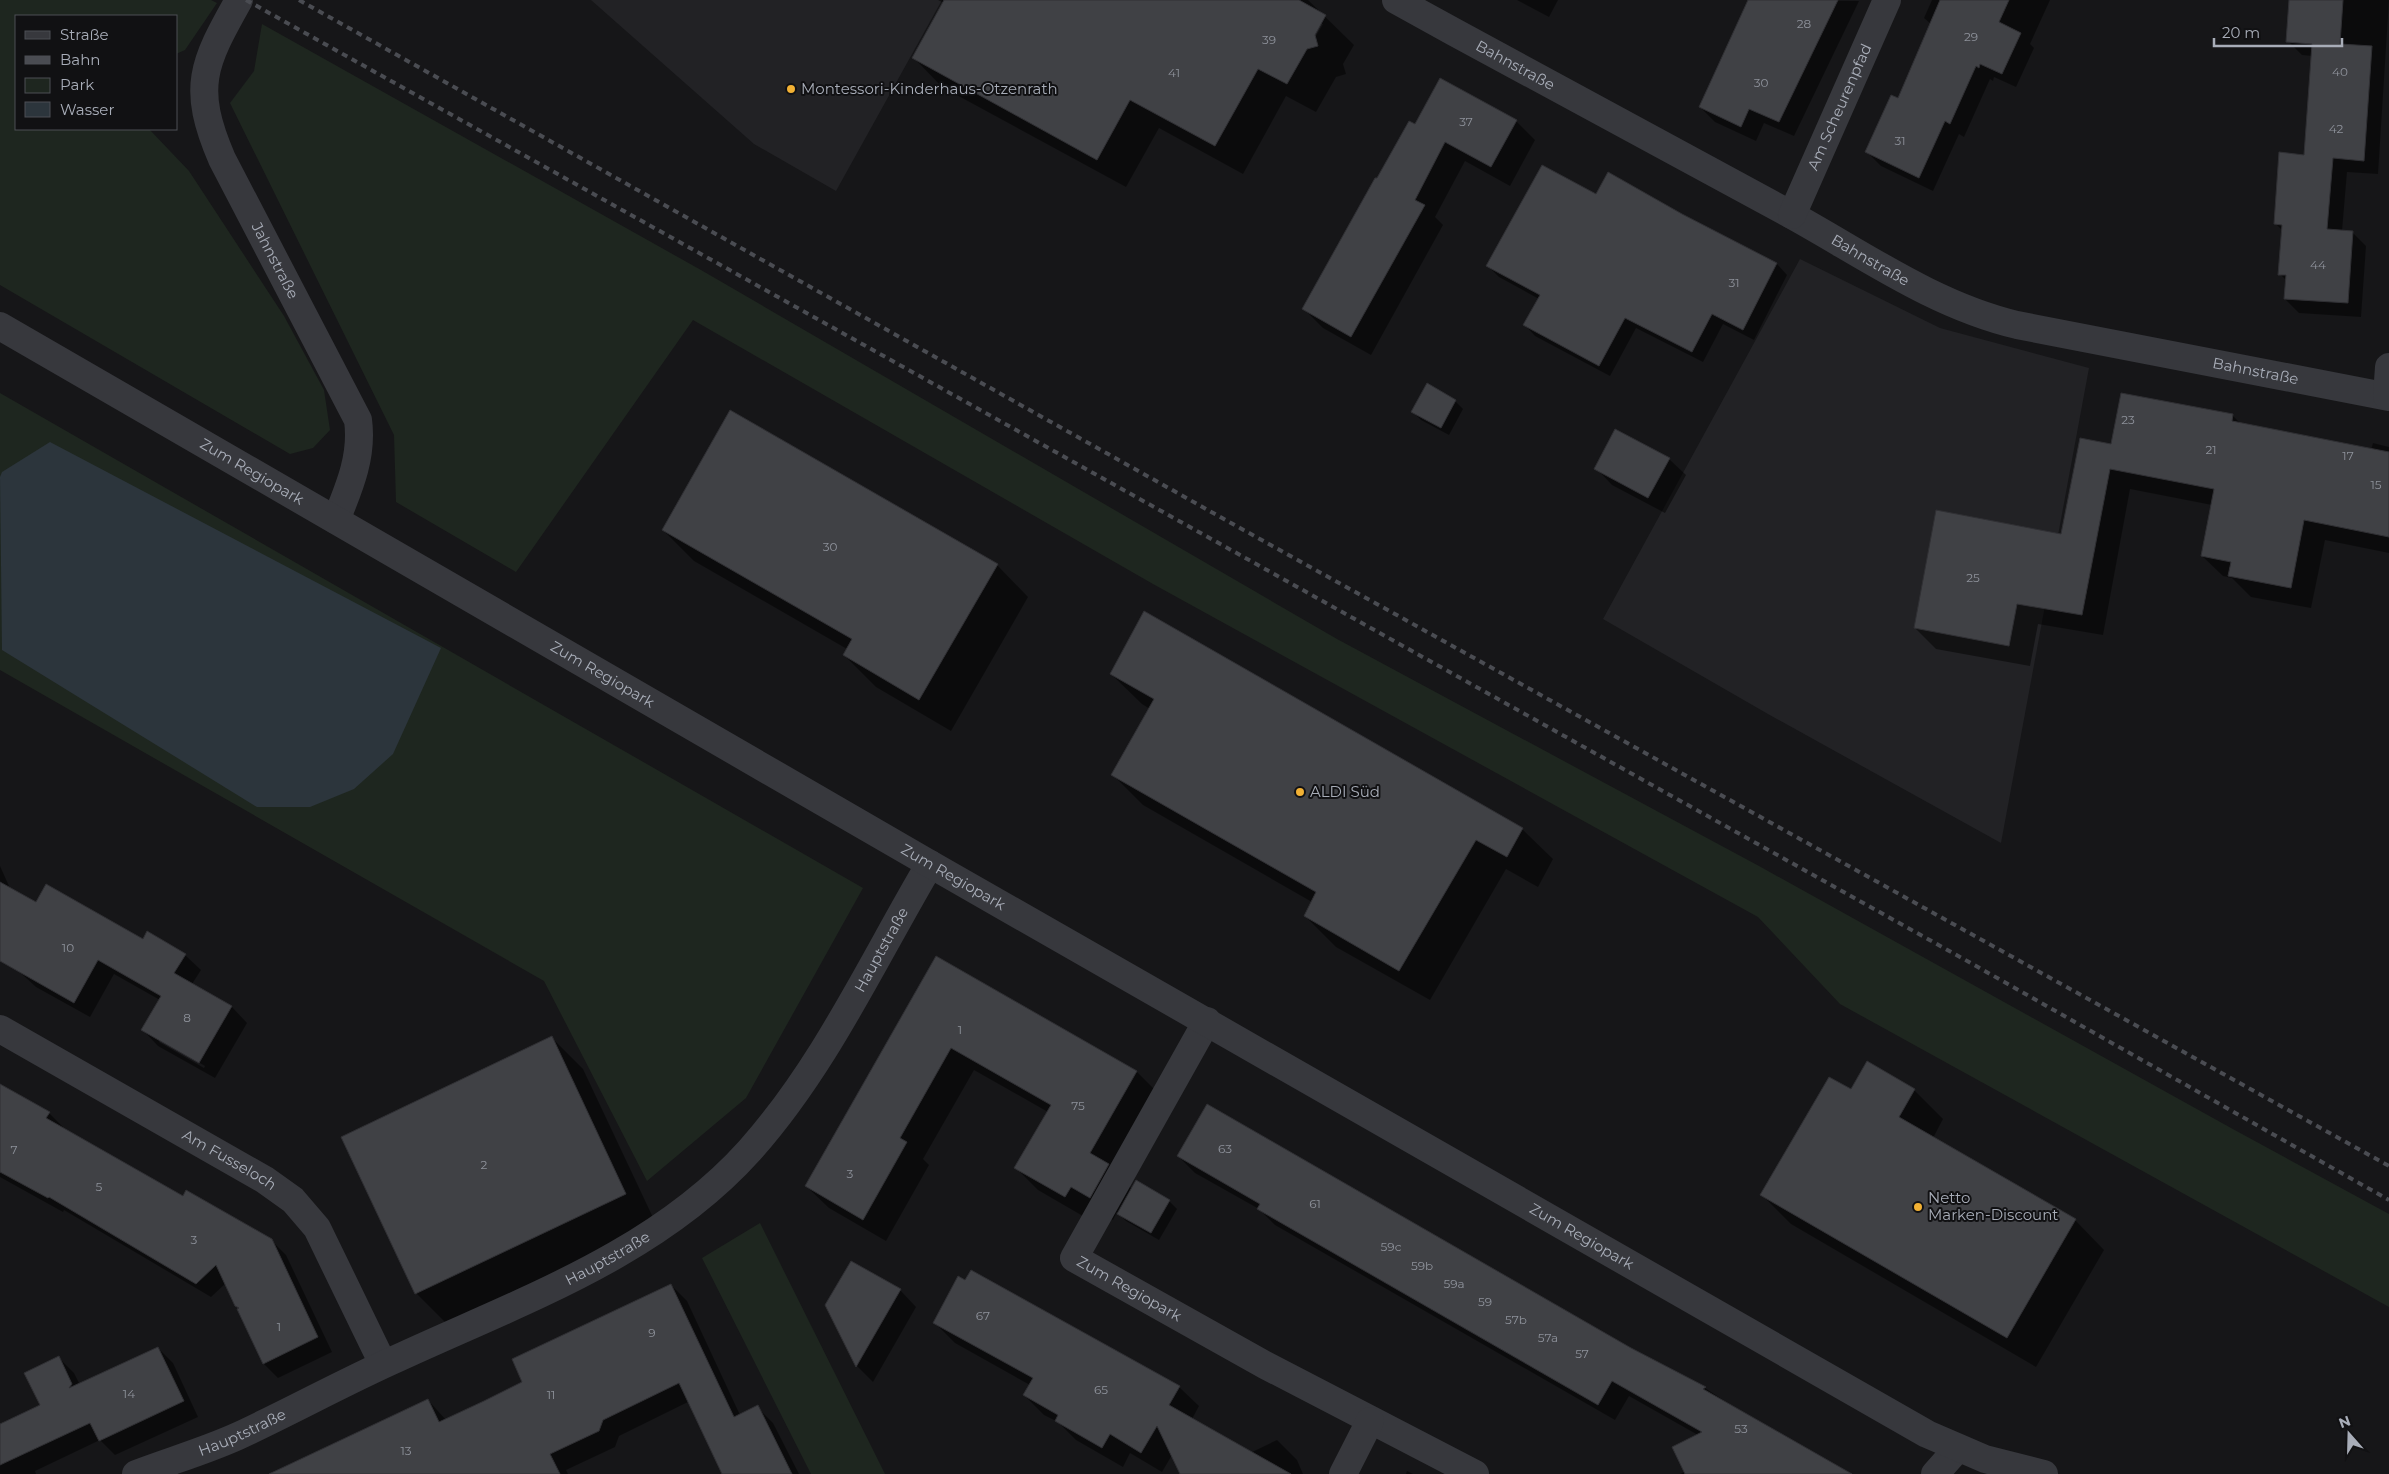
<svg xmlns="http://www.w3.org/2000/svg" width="2389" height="1474" viewBox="0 0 2389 1474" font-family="Montserrat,sans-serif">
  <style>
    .built { fill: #222225 }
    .green { fill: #1e261f }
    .water { fill: #2c353c }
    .shadow { fill: #0007; fill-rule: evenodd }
    .building { fill: #404145; stroke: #303034 }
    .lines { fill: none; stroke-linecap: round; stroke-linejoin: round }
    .minor { stroke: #37383d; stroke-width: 28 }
    .tertiary { stroke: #37383d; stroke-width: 28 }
    .rail { stroke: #4a4c52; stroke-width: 4; stroke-dasharray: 6 5; stroke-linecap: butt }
    .poi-dot { fill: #f2b134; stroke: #111113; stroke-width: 2 }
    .labels { text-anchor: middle; stroke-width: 4; stroke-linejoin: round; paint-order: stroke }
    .number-label { font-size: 12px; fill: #8e929b }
    .street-label { font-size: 15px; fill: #a8adb8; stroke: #111113 }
    .poi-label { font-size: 15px; fill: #a8adb8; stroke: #111113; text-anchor: start }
  </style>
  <rect width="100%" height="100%" fill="#161618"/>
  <path class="built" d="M 591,0 L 942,0 L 836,191 L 754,144 Z
    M 1800,259 L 1940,328 L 2089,368 L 2001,843 L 1768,714 L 1603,619 Z"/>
  <path class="green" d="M 0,0 L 211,0 L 217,3 L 185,50 L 176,54 L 176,16 L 16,16 L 16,129 L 149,129 L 189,171 L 284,316 L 324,390 L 330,430 L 313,448 L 290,454 L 0,285 Z
    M 262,24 L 701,270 L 1337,639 L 1759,866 L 2231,1128 L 2389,1214 L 2389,1307 L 1840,1004 L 1758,917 L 1153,584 L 693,320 L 516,572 L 396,502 L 394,435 L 230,103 L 254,71 Z
    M 0,393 L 863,888 L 746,1098 L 647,1181 L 544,981 L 0,670 Z
    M 760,1223 L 885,1474 L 811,1474 L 702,1258 Z"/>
  <path class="water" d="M 50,442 L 441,648 L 393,754 L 354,789 L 310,807 L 257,807 L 2,650 L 0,477 L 2,472 Z"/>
  <path class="shadow" d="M 938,0 L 1308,0 L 1354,45 L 1343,64 L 1346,74 L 1336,77 L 1316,112 L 1286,96 L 1243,174 L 1159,128 L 1126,187 L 942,87 L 914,58 L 944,3 ZM 1320,24 L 1323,24 L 1313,41 L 1311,40 Z
    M 1517,0 L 1558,0 L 1549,17 Z
    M 1749,0 L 1859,1 L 1794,136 L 1764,123 L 1756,141 L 1715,122 L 1700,107 Z
    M 1932,0 L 2050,0 L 2030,44 L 2034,48 L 2016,87 L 1994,77 L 1993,81 L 1990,79 L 1964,137 L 1959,134 L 1933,191 L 1881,166 L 1867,152 L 1899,100 L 1931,24 L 1924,18 Z
    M 2291,0 L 2389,0 L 2378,174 L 2347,172 L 2342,231 L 2352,232 L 2366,246 L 2361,317 L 2299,313 L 2285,299 L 2287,281 L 2280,274 L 2283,231 L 2276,224 L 2305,156 L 2312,56 L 2302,55 L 2288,41 Z
    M 1516,121 L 1535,140 L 1510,186 L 1465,161 L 1435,217 L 1443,225 L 1371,355 L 1323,328 L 1304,309 L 1377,180 L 1416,126 Z
    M 1596,196 L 1682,216 L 1777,264 L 1787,275 L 1754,340 L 1723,324 L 1703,362 L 1636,328 L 1610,376 L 1535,336 L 1525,325 L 1539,299 L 1499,277 L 1488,266 Z
    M 1455,401 L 1463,409 L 1449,435 L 1421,420 L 1413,412 Z
    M 2233,416 L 2241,424 L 2371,450 L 2373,443 L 2389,447 L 2389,553 L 2325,540 L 2311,608 L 2251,597 L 2232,578 L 2223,576 L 2202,556 L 2212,505 L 2130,489 L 2103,635 L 2038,624 L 2030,666 L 1936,649 L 1915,628 L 2062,536 L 2112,445 Z
    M 1669,459 L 1686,475 L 1665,513 L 1612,485 L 1596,468 Z
    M 663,530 L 997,565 L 1028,597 L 951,731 L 876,687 L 844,655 L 847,649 L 694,561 Z
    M 1111,674 L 1522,829 L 1553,859 L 1538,887 L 1506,869 L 1430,1000 L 1336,947 L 1305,916 L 1312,902 L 1143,805 L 1112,774 L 1150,709 L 1142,704 Z
    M 0,866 L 13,895 L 185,955 L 201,970 L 192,984 L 232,1007 L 247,1023 L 215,1078 L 158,1046 L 143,1030 L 160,1000 L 114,974 L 90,1017 L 36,987 L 0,954 ZM 159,1039 L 205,1066 L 204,1068 L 159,1042 Z
    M 937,958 L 1137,1072 L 1159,1094 L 1114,1172 L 1132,1189 L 1169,1201 L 1177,1209 L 1159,1240 L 1126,1221 L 1117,1212 L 1113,1220 L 1094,1209 L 1088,1219 L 1038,1190 L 1016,1168 L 1048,1112 L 974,1070 L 923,1159 L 929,1165 L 886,1241 L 829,1208 L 806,1186 Z
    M 552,1038 L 583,1069 L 657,1226 L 447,1324 L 416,1293 Z
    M 0,1084 L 49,1113 L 63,1127 L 62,1129 L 183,1198 L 271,1240 L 286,1255 L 332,1352 L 278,1378 L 264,1364 L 240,1309 L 226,1283 L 211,1297 L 64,1210 L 63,1212 L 0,1177 Z
    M 1914,1090 L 1943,1119 L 1933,1138 L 2075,1220 L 2104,1250 L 2036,1367 L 1791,1224 L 1762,1195 L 1851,1091 Z
    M 1178,1156 L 1631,1349 L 1705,1388 L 1835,1474 L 1680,1474 L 1686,1471 L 1698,1435 L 1629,1396 L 1615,1420 L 1275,1225 L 1259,1209 L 1195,1173 Z
    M 671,1285 L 687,1301 L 740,1415 L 757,1407 L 773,1423 L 799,1474 L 724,1474 L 690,1401 L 619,1436 L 615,1447 L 566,1470 L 568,1474 L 272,1474 L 428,1400 L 446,1420 L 524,1383 Z
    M 900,1290 L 916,1307 L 873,1382 L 857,1366 L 827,1305 Z
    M 935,1323 L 1179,1387 L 1199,1406 L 1192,1419 L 1250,1453 L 1277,1440 L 1297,1460 L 1303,1474 L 1181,1474 L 1172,1455 L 1162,1472 L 1130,1453 L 1123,1467 L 1076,1440 L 1058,1422 L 1044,1415 L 1024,1395 L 1030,1385 L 955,1343 Z
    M 158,1348 L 173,1363 L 198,1417 L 115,1455 L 100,1440 L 35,1471 L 36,1474 L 0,1474 L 0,1426 L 41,1406 L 59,1358 L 74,1373 L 80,1385 Z
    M 1407,1471 L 1413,1474 L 1406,1474 Z"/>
  <path class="building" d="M 944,0 L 1299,0 L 1326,15 L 1315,35 L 1318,46 L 1307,49 L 1287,84 L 1258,69 L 1215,146 L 1130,100 L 1097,160 L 912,58 Z
    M 1748,0 L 1838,0 L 1779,122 L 1749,109 L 1741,127 L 1699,107 Z
    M 1940,0 L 2009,0 L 1999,22 L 2021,33 L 2002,74 L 1980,64 L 1979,68 L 1976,66 L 1950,124 L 1945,121 L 1919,178 L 1865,152 L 1891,95 L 1898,98 Z
    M 2289,0 L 2343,0 L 2340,44 L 2372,46 L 2364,161 L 2333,158 L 2327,229 L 2353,231 L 2348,303 L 2284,299 L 2286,275 L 2278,275 L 2282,225 L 2274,224 L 2279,152 L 2304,155 L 2312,44 L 2286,42 Z
    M 1440,78 L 1517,120 L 1491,167 L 1445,142 L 1415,200 L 1425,205 L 1351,337 L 1302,309 L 1375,178 L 1377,178 L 1409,121 L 1415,124 Z
    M 1542,165 L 1596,194 L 1608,172 L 1682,214 L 1777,263 L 1743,330 L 1712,314 L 1692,352 L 1625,318 L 1599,366 L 1523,325 L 1540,295 L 1486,266 Z
    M 1427,383 L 1456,400 L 1441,428 L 1411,412 Z
    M 2121,393 L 2233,414 L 2232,421 L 2389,452 L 2389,537 L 2304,520 L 2291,588 L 2228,576 L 2231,562 L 2201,556 L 2214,489 L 2110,469 L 2082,615 L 2017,604 L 2009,646 L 1914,628 L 1936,510 L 2061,534 L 2080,438 L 2111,444 Z
    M 730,410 L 998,564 L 919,700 L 843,655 L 852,639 L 662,530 Z
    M 1615,429 L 1670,458 L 1648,498 L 1594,469 Z
    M 1144,611 L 1523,828 L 1507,857 L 1476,840 L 1399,971 L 1304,916 L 1316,892 L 1111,775 L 1154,699 L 1110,674 Z
    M 0,882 L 36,902 L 46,884 L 143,939 L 147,931 L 186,954 L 174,973 L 232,1006 L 199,1063 L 141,1030 L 161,996 L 98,960 L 74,1003 L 0,961 Z
    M 936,956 L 1137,1071 L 1090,1153 L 1109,1164 L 1090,1198 L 1071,1187 L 1065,1197 L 1014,1168 L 1051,1105 L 951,1048 L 900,1138 L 907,1142 L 863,1220 L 805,1186 Z
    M 552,1036 L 626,1194 L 415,1294 L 341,1137 Z
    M 1867,1061 L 1915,1089 L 1899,1117 L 2076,1219 L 2007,1338 L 1760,1195 L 1829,1077 L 1851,1089 Z
    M 0,1084 L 50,1112 L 46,1118 L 183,1196 L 186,1190 L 272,1239 L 318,1337 L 263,1364 L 237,1309 L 239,1308 L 235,1306 L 216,1265 L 196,1284 L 49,1197 L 48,1198 L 0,1172 Z
    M 1207,1104 L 1631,1348 L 1706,1387 L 1703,1389 L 1852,1474 L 1685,1474 L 1672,1447 L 1702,1432 L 1612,1381 L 1598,1405 L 1257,1209 L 1260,1204 L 1177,1156 Z
    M 1136,1180 L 1170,1200 L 1151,1233 L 1117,1214 Z
    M 851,1261 L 901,1289 L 856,1367 L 825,1305 Z
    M 971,1270 L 1180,1386 L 1169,1405 L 1291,1474 L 1180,1474 L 1157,1426 L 1141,1453 L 1110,1434 L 1102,1448 L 1055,1421 L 1058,1415 L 1023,1395 L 1033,1378 L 933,1323 L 958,1276 L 965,1280 Z
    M 671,1284 L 734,1417 L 758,1405 L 792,1474 L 722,1474 L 679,1383 L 603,1420 L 599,1431 L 550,1454 L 560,1474 L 269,1474 L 428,1399 L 439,1422 L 484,1401 L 522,1382 L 512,1359 Z
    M 158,1347 L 184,1401 L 99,1441 L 90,1423 L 0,1465 L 0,1424 L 40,1405 L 24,1373 L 59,1356 L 72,1384 L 69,1388 Z"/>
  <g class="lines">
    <g class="minor">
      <path id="s1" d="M 239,0 C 203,64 191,87 222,159 L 358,420 C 363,456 349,488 336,520"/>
      <path id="s2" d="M 1396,0 C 1526,72 1657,142 1788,213 C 1863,254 1933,305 2017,325 L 2389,397"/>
      <path id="s3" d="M 1792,215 L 1887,0"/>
      <path d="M 2387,396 L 2389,367"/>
      <path id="s4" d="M 1207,1021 L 1074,1258 L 1265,1365 L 1475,1474"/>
      <path id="s5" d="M 0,1029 L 265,1180 L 293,1200 L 317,1228 L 383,1364"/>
      <path id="s6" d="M 136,1474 C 170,1461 205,1451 238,1436 C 292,1411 344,1382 398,1358 C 521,1301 657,1254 750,1150 C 825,1066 873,960 930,864"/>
      <path d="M 1343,1474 L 1370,1421"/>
      <path d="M 1935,1474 L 1958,1448"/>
    </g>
    <path class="tertiary" id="s7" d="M 0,326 L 930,864 L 1927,1434 L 1985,1459 L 2044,1474"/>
    <path class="rail" d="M 246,0 L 1969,962 L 2389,1200
      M 299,0 L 1231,523 L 2389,1166"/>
  </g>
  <g class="poi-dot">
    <circle cx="791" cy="89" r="5"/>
    <circle cx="1300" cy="792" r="5"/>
    <circle cx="1918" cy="1207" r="5"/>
  </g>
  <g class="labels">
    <g class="number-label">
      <text x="1804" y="28">28</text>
      <text x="1971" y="41">29</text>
      <text x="1269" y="44">39</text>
      <text x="2340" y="76">40</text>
      <text x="1174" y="77">41</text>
      <text x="1761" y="87">30</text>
      <text x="1466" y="126">37</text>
      <text x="2336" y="133">42</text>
      <text x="1900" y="145">31</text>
      <text x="2318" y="269">44</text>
      <text x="1734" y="287">31</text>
      <text x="2128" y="424">23</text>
      <text x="2211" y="454">21</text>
      <text x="2348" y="460">17</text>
      <text x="2376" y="489">15</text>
      <text x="830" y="551">30</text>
      <text x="1973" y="582">25</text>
      <text x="68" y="952">10</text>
      <text x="187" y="1022">8</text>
      <text x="960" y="1034">1</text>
      <text x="1078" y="1110">75</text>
      <text x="1225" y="1153">63</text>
      <text x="14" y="1154">7</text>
      <text x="484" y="1169">2</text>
      <text x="850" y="1178">3</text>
      <text x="99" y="1191">5</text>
      <text x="1315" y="1208">61</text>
      <text x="194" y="1244">3</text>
      <text x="1391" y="1251">59c</text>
      <text x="1422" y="1270">59b</text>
      <text x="1454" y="1288">59a</text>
      <text x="1485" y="1306">59</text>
      <text x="983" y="1320">67</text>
      <text x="1516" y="1324">57b</text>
      <text x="279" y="1331">1</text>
      <text x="652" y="1337">9</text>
      <text x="1548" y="1342">57a</text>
      <text x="1582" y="1358">57</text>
      <text x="1101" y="1394">65</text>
      <text x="129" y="1398">14</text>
      <text x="551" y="1399">11</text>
      <text x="1741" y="1433">53</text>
      <text x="406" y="1455">13</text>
    </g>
    <g class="street-label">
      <text dy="5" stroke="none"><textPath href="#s2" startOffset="136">Bahnstraße</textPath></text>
      <text dy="5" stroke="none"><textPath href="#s3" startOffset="118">Am Scheurenpfad</textPath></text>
      <text dy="5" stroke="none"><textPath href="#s1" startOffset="284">Jahnstraße</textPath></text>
      <text dy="5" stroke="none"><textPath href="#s2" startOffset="541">Bahnstraße</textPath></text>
      <text dy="5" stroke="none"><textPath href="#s2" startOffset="945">Bahnstraße</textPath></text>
      <text dy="5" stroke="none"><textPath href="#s7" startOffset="291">Zum Regiopark</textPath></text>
      <text dy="5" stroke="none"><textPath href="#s7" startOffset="696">Zum Regiopark</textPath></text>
      <text dy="5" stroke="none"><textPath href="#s7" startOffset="1101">Zum Regiopark</textPath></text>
      <text dy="5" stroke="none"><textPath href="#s6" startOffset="939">Hauptstraße</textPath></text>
      <text dy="5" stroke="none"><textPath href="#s5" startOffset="264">Am Fusseloch</textPath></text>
      <text dy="5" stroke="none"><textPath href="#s7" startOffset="1825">Zum Regiopark</textPath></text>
      <text dy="5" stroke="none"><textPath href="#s6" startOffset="519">Hauptstraße</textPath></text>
      <text dy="5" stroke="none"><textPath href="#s4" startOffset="335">Zum Regiopark</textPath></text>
      <text dy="5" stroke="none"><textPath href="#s6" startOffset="114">Hauptstraße</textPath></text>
    </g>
    <g class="poi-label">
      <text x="801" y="94">Montessori-Kinderhaus-Otzenrath</text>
      <text x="1310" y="797">ALDI Süd</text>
      <text x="1928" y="1203">Netto<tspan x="1928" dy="17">Marken-Discount</tspan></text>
    </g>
  </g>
  <rect x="15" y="15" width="162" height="115" fill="#111113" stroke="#4d4f55"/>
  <rect x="25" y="31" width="25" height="8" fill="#37383d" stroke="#4d4f55"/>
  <text x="60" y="40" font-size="15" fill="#a8adb8">Straße</text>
  <rect x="25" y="56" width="25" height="8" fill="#4a4c52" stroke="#4d4f55"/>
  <text x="60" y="65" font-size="15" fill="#a8adb8">Bahn</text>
  <rect x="25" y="78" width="25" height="15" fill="#1e261f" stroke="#4d4f55"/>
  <text x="60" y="90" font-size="15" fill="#a8adb8">Park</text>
  <rect x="25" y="102" width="25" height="15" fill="#2c353c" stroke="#4d4f55"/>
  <text x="60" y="115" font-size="15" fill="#a8adb8">Wasser</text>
  <g transform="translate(2349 1434) rotate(340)" stroke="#111113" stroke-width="4" paint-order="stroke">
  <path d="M0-4L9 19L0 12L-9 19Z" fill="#a8adb8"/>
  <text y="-8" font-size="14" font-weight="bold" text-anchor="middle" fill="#a8adb8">N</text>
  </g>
  <path d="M2214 38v8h128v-8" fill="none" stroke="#a8adb8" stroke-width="2.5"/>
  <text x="2222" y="38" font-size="15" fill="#a8adb8" stroke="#111113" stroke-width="4" paint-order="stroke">20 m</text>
</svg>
